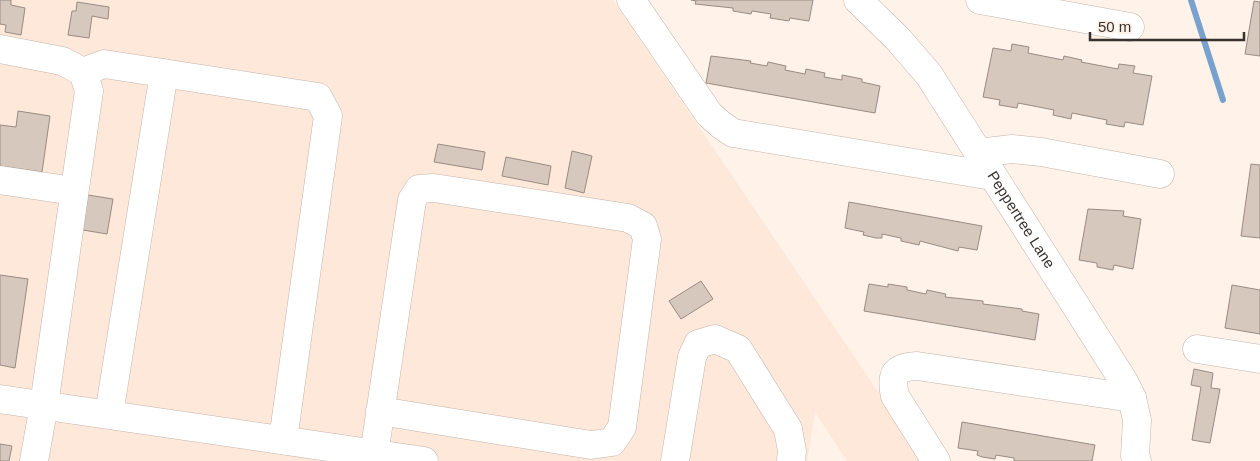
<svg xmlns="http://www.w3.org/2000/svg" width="1260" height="461" viewBox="0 0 1260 461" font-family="Arial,sans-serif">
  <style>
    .built { fill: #fee8d9 }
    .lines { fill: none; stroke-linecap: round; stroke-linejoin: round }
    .stream { stroke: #78a1ce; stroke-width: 6 }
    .building { fill: #d7c8be; stroke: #998b82 }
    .minor-casing { stroke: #c3b4aa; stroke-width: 29 }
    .minor { stroke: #fff; stroke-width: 28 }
    .labels { text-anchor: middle; stroke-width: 4; stroke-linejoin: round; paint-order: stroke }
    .street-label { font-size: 15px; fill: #39332f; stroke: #fef2e9 }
  </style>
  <rect width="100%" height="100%" fill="#fef2e9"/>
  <path class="built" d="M 0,0 L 613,0 L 925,461 L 847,461 L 815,412 L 807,461 L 0,461 Z"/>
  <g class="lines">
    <path class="stream" d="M 1191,0 L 1223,100"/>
  </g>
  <path class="building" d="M 0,0 L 11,0 L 11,5 L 25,8 L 21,35 L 5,32 L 6,25 L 0,24 Z
    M 691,0 L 813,0 L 809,21 L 790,18 L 789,21 L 770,18 L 771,14 L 752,11 L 751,14 L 733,11 L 733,8 L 695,4 L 696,1 Z
    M 1254,1 L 1260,2 L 1260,56 L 1245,54 Z
    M 77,2 L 109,7 L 108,19 L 92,16 L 89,38 L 68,35 L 72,11 L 76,11 Z
    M 1012,44 L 1029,47 L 1028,53 L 1063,60 L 1064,56 L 1082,60 L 1081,62 L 1118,69 L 1119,64 L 1135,66 L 1133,73 L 1152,76 L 1143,125 L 1125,122 L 1124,127 L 1106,124 L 1107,120 L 1072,113 L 1071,119 L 1053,115 L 1054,110 L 1018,103 L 1017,108 L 999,105 L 1000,100 L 983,97 L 993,48 L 1011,51 Z
    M 711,56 L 751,61 L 750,63 L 767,66 L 768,62 L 786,66 L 785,70 L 805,74 L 806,69 L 825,73 L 824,77 L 842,80 L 842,75 L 862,79 L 862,82 L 880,86 L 875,113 L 706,83 Z
    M 18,111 L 50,116 L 42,172 L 0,166 L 0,125 L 16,127 Z
    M 438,144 L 485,152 L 482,170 L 434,162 Z
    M 572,151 L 592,156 L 584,193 L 565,188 Z
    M 506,157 L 551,166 L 548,185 L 502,176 Z
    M 1251,164 L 1260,165 L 1260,238 L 1241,236 Z
    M 88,195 L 113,199 L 107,234 L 83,230 Z
    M 849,202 L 982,226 L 977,250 L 959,247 L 958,251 L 920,241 L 919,245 L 901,241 L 901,238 L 882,234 L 882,238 L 876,238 L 863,235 L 864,232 L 845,228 Z
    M 1088,209 L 1124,211 L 1123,216 L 1141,219 L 1133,269 L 1114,265 L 1113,270 L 1097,267 L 1097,263 L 1079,260 Z
    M 0,275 L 28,279 L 15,368 L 0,365 Z
    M 701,281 L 713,299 L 681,319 L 669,301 Z
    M 869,284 L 888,287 L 888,284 L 907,287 L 907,290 L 926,294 L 927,290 L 946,294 L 945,297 L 983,301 L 983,304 L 1022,309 L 1022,311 L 1039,314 L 1035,340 L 864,311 Z
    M 1232,285 L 1260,290 L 1260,334 L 1225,328 Z
    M 1194,369 L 1213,373 L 1211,388 L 1220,389 L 1210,443 L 1192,440 L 1201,387 L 1191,385 Z
    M 962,422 L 1095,445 L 1092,461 L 1014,461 L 1014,458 L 996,455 L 995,459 L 982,457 L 977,455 L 978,451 L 958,448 Z
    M 0,444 L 12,446 L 9,461 L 0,461 Z"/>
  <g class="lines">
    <defs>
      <g id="minor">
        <path d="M 631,0 L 709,114 L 720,124 L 733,133 L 992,176"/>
        <path id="s1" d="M 858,0 L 898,39 L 929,75 L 1123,380 L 1132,398 L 1137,420 L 1135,456 L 1137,461"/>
        <path d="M 980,0 L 1130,27"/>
        <path d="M 0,49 L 62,61 L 83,72 L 89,91 L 44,405 L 34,461"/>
        <path d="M 83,72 L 104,64 L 318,97 L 328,116 L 283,440"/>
        <path d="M 978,153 L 1012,149 L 1041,152 L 1160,174"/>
        <path d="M 0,180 L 74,191"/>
        <path d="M 1197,349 L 1260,359"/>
        <path d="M 0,399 L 424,461"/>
        <path d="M 109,414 L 164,73"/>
        <path d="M 373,461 L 412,200 L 419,189 L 434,188 L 628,218 L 643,226 L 647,239 L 622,427 L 612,442 L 591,445 L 380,411"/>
        <path d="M 675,461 L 692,357 L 698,344 L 715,339 L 738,349 L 788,429 L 792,451 L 791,461"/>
        <path d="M 936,461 L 895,396 C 890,374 895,367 917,366 L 1132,398"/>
      </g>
    </defs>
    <use href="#minor" class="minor-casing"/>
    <use href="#minor" class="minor"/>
  </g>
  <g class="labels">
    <g class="street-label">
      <text dy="5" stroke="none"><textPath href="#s1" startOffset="275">Peppertree Lane</textPath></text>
    </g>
  </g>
  <path d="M1090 32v8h154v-8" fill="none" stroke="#39332f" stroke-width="2.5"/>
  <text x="1098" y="32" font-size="15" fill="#39332f" stroke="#fef2e9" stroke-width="4" paint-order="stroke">50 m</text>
</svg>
